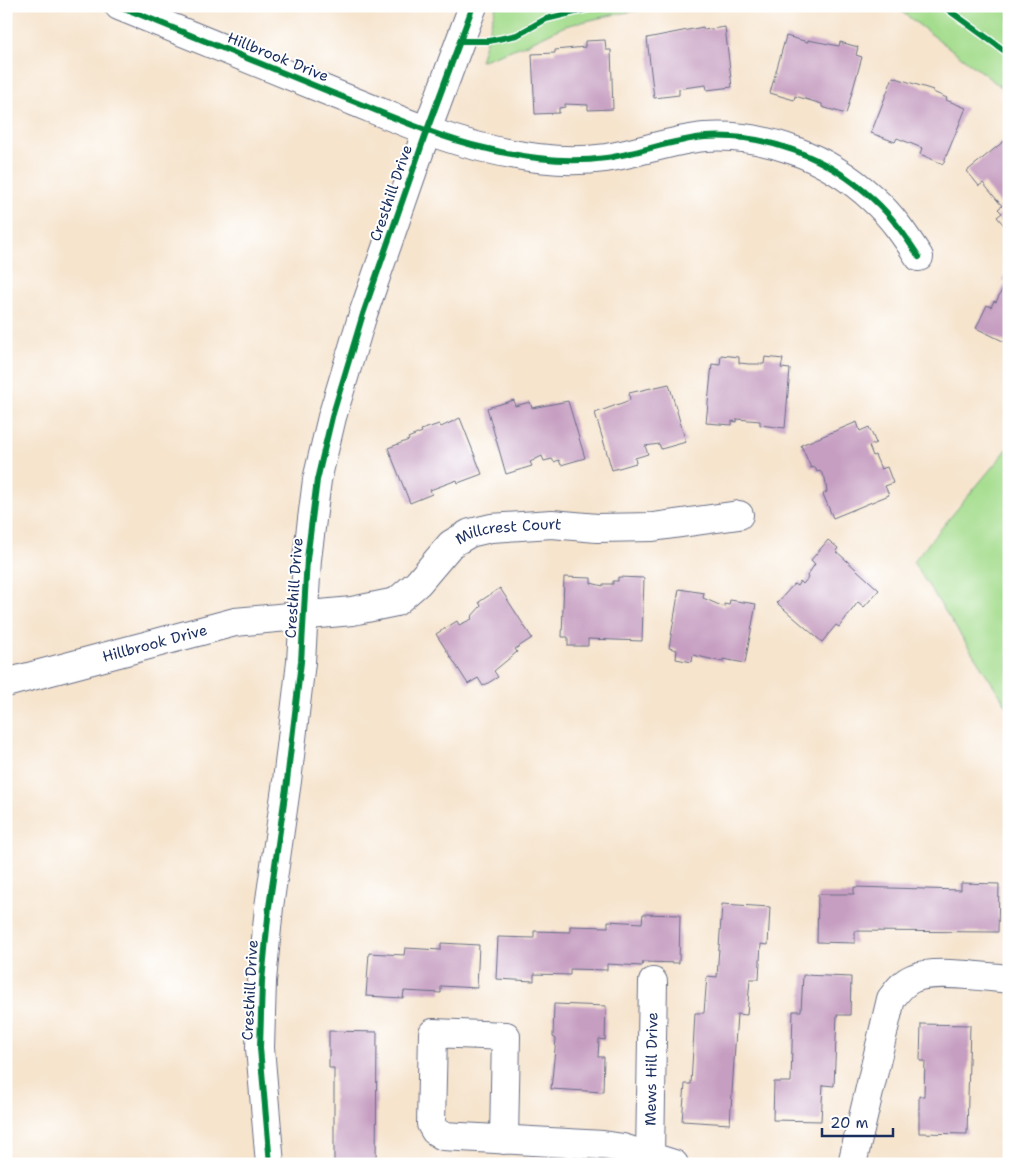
<svg xmlns="http://www.w3.org/2000/svg" width="1015" height="1170" viewBox="0 0 1015 1170" font-family="'Shantell Sans',sans-serif">
  <style>
    .green { fill: #a5dd8e; stroke: #608676 }
    .building { fill: #c69ec1 }
    .lines { fill: none; stroke-linecap: round; stroke-linejoin: round }
    .minor-casing { stroke: #686e85; stroke-width: 30 }
    .minor { stroke: #fff; stroke-width: 28 }
    .cycleway-casing { stroke: #fff; stroke-width: 9 }
    .cycleway { stroke: #00873e; stroke-width: 6 }
    .labels { text-anchor: middle; stroke-width: 4; stroke-linejoin: round; paint-order: stroke }
    .street-label { font-size: 15px; fill: #1b2f5e; stroke: #fff }
  </style>
  <rect width="100%" height="100%" fill="#fff"/>
  <filter id="ink" filterUnits="userSpaceOnUse"><feTurbulence type="fractalNoise" baseFrequency=".02" numOctaves="2"/><feDisplacementMap in="SourceGraphic" scale="10" xChannelSelector="R" yChannelSelector="G"/><feConvolveMatrix kernelMatrix="1 2 1 2 8 2 1 2 1" color-interpolation-filters="sRGB"/></filter>
  <filter id="wash" filterUnits="userSpaceOnUse"><feTurbulence type="fractalNoise" baseFrequency=".0096" numOctaves="4" result="noise"/><feDisplacementMap in="SourceGraphic" scale="20" xChannelSelector="R" yChannelSelector="G"/><feGaussianBlur stdDeviation="1.12" result="paint"/><feColorMatrix in="noise" values="0 0 0 0 0 0 0 0 0 0 0 0 0 0 0 0 0 1.4 0 .05"/><feComposite in="paint" operator="in"/></filter>
  <g filter="url(#wash)">
    <rect width="100%" height="100%" fill="#f6e4cd"/>
    <path class="green" d="M 496,6 L 666,6 L 616,14 L 565,26 L 525,45 L 480,61 Z
      M 894,6 L 1009,6 L 1009,93 Z
      M 1009,447 L 1009,709 L 913,562 Z"/>
    <g id="blocks">
      <path class="building" d="M 703,27 L 704,30 L 725,27 L 732,87 L 707,90 L 706,85 L 683,88 L 679,89 L 679,95 L 654,98 L 647,38 Z
        M 786,36 L 808,42 L 808,40 L 839,46 L 840,42 L 858,47 L 856,55 L 862,57 L 846,114 L 822,107 L 822,104 L 795,96 L 794,100 L 770,93 Z
        M 605,40 L 606,50 L 611,50 L 613,109 L 588,110 L 588,105 L 565,104 L 565,107 L 559,108 L 559,113 L 535,114 L 532,54 L 555,53 L 555,50 L 585,47 L 585,41 Z
        M 893,77 L 933,90 L 933,92 L 947,98 L 946,100 L 966,108 L 943,164 L 920,154 L 922,148 L 897,138 L 895,142 L 871,133 Z
        M 1009,137 L 1009,231 L 997,217 L 1002,213 L 998,209 L 1002,206 L 983,183 L 979,186 L 967,171 Z
        M 1009,267 L 1009,344 L 976,328 L 987,305 L 991,307 L 994,301 L 996,302 L 1006,282 L 1002,280 Z
        M 721,355 L 739,357 L 739,363 L 749,364 L 764,364 L 765,357 L 783,359 L 781,368 L 790,369 L 785,428 L 760,425 L 760,421 L 737,419 L 737,422 L 732,421 L 732,425 L 706,423 L 712,364 L 720,365 Z
        M 669,384 L 686,442 L 661,449 L 659,444 L 645,446 L 648,454 L 635,458 L 636,463 L 612,470 L 595,413 L 630,400 L 629,393 Z
        M 514,400 L 515,406 L 530,402 L 532,408 L 568,401 L 585,458 L 561,465 L 559,460 L 554,462 L 552,459 L 544,461 L 542,456 L 530,462 L 532,466 L 506,474 L 487,408 Z
        M 460,418 L 482,474 L 458,483 L 457,480 L 430,490 L 432,494 L 410,503 L 388,448 L 409,440 L 408,438 L 422,432 L 421,430 L 439,424 L 441,427 Z
        M 857,422 L 860,431 L 869,427 L 876,443 L 869,446 L 873,456 L 875,455 L 881,469 L 887,467 L 893,483 L 885,486 L 889,495 L 833,518 L 823,494 L 827,492 L 825,478 L 820,471 L 817,472 L 815,467 L 811,468 L 801,445 Z
        M 828,540 L 838,548 L 836,551 L 879,590 L 864,607 L 858,602 L 839,627 L 836,625 L 822,642 L 777,603 L 794,584 L 797,586 L 800,581 L 803,584 L 808,578 L 807,576 L 815,564 L 811,560 Z
        M 564,577 L 591,578 L 591,583 L 603,586 L 603,584 L 613,584 L 613,581 L 618,581 L 618,577 L 644,578 L 642,641 L 588,639 L 588,646 L 568,646 L 568,637 L 562,637 Z
        M 500,588 L 532,638 L 515,649 L 517,652 L 494,671 L 498,677 L 483,686 L 478,678 L 468,684 L 436,634 L 457,621 L 459,625 L 472,619 L 471,617 L 481,606 L 479,602 Z
        M 679,589 L 704,593 L 703,598 L 724,607 L 724,604 L 729,605 L 730,600 L 756,604 L 745,663 L 723,659 L 723,662 L 693,655 L 692,662 L 676,659 L 677,650 L 669,648 Z
        M 961,883 L 999,884 L 998,932 L 855,931 L 855,943 L 817,942 L 818,894 L 854,894 L 854,887 L 961,890 Z
        M 722,904 L 770,907 L 768,945 L 761,944 L 759,979 L 750,979 L 747,1015 L 737,1014 L 730,1124 L 682,1121 L 685,1084 L 691,1084 L 695,1013 L 704,1013 L 707,976 L 717,977 Z
        M 643,914 L 680,915 L 679,963 L 643,962 L 642,966 L 607,964 L 607,970 L 570,969 L 570,975 L 534,974 L 534,981 L 496,979 L 498,937 L 534,938 L 534,931 L 570,932 L 570,926 L 608,927 L 608,921 L 642,923 Z
        M 441,943 L 479,945 L 477,988 L 441,986 L 441,993 L 404,991 L 403,998 L 366,996 L 369,953 L 404,955 L 405,948 L 441,950 Z
        M 803,975 L 851,977 L 850,1015 L 837,1015 L 834,1086 L 823,1085 L 821,1121 L 773,1120 L 774,1082 L 791,1082 L 793,1011 L 801,1011 Z
        M 554,1004 L 606,1006 L 605,1040 L 599,1039 L 598,1057 L 604,1057 L 603,1092 L 551,1089 L 556,1039 L 553,1037 Z
        M 921,1024 L 970,1025 L 967,1134 L 919,1133 L 919,1096 L 924,1096 L 925,1061 L 920,1061 Z
        M 329,1031 L 377,1032 L 376,1164 L 334,1164 L 334,1068 L 329,1068 Z"/>
    </g>
  </g>
  <g filter="url(#ink)">
    <use href="#blocks" fill-opacity="0" stroke="#686e85" stroke-width="1"/>
    <g class="lines">
      <defs>
        <g id="minor">
          <path d="M 119,6 C 191,36 263,65 335,94 C 384,113 433,136 484,148 C 524,158 565,164 606,158 C 639,153 671,140 705,137 C 766,133 828,157 873,199 C 892,216 906,237 919,257"/>
          <path id="s1" d="M 6,683 L 235,622 L 352,611 L 396,602 L 418,583 L 451,544 L 470,533 L 491,528 L 552,524 L 597,528 L 653,527 L 739,515"/>
          <path d="M 504,1140 L 506,1036 L 433,1033 L 431,1124 L 435,1131 L 443,1136 L 603,1145 L 623,1148 L 674,1164"/>
          <path id="s2" d="M 650,1155 L 653,982"/>
          <path d="M 270,1164 L 260,1048 L 262,981 L 269,907 L 287,781 L 301,662 L 307,559 L 317,480 L 332,417 L 363,314 L 427,130 L 473,6"/>
          <path d="M 852,1164 L 891,999 C 897,991 903,982 914,978 C 934,969 985,977 1009,979"/>
        </g>
      </defs>
      <use href="#minor" class="minor-casing"/>
      <use href="#minor" class="minor"/>
      <defs>
        <path id="cycleway" d="M 119,6 C 191,36 263,65 335,94 C 384,113 433,136 484,148 C 524,158 565,164 606,158 C 639,153 671,140 705,137 C 766,133 828,157 873,199 C 892,216 906,237 919,257
          M 943,6 L 1009,54
          M 461,41 L 489,41 L 517,35 L 546,19 L 600,6
          M 270,1164 L 260,1048 L 262,981 L 269,907 L 287,781 L 301,662 L 307,559 L 317,480 L 332,417 L 363,314 L 427,130 L 473,6"/>
      </defs>
      <use href="#cycleway" class="cycleway-casing"/>
      <use href="#cycleway" class="cycleway"/>
    </g>
  </g>
  <g class="labels">
    <g class="street-label">
      <text transform="translate(278 57) rotate(22)" y="5">Hillbrook Drive</text>
      <text transform="translate(391 193) rotate(-71)" y="5">Cresthill Drive</text>
      <text dy="5" stroke="none"><textPath href="#s1" startOffset="540">Millcrest Court</textPath></text>
      <text transform="translate(294 588) rotate(-86)" y="5">Cresthill Drive</text>
      <text dy="5" stroke="none"><textPath href="#s1" startOffset="154">Hillbrook Drive</textPath></text>
      <text transform="translate(250 990) rotate(-87)" y="5">Cresthill Drive</text>
      <text dy="5" stroke="none"><textPath href="#s2" startOffset="86">Mews Hill Drive</textPath></text>
    </g>
  </g>
  <rect width="1015" height="1170" fill="none" stroke="#fff" stroke-width="25"/>
  <path d="M822 1128v8h71v-8" fill="none" stroke="#1b2f5e" stroke-width="2.5"/>
  <text x="830" y="1128" font-size="15" fill="#1b2f5e" stroke="#ffffff" stroke-width="4" paint-order="stroke">20 m</text>
</svg>
